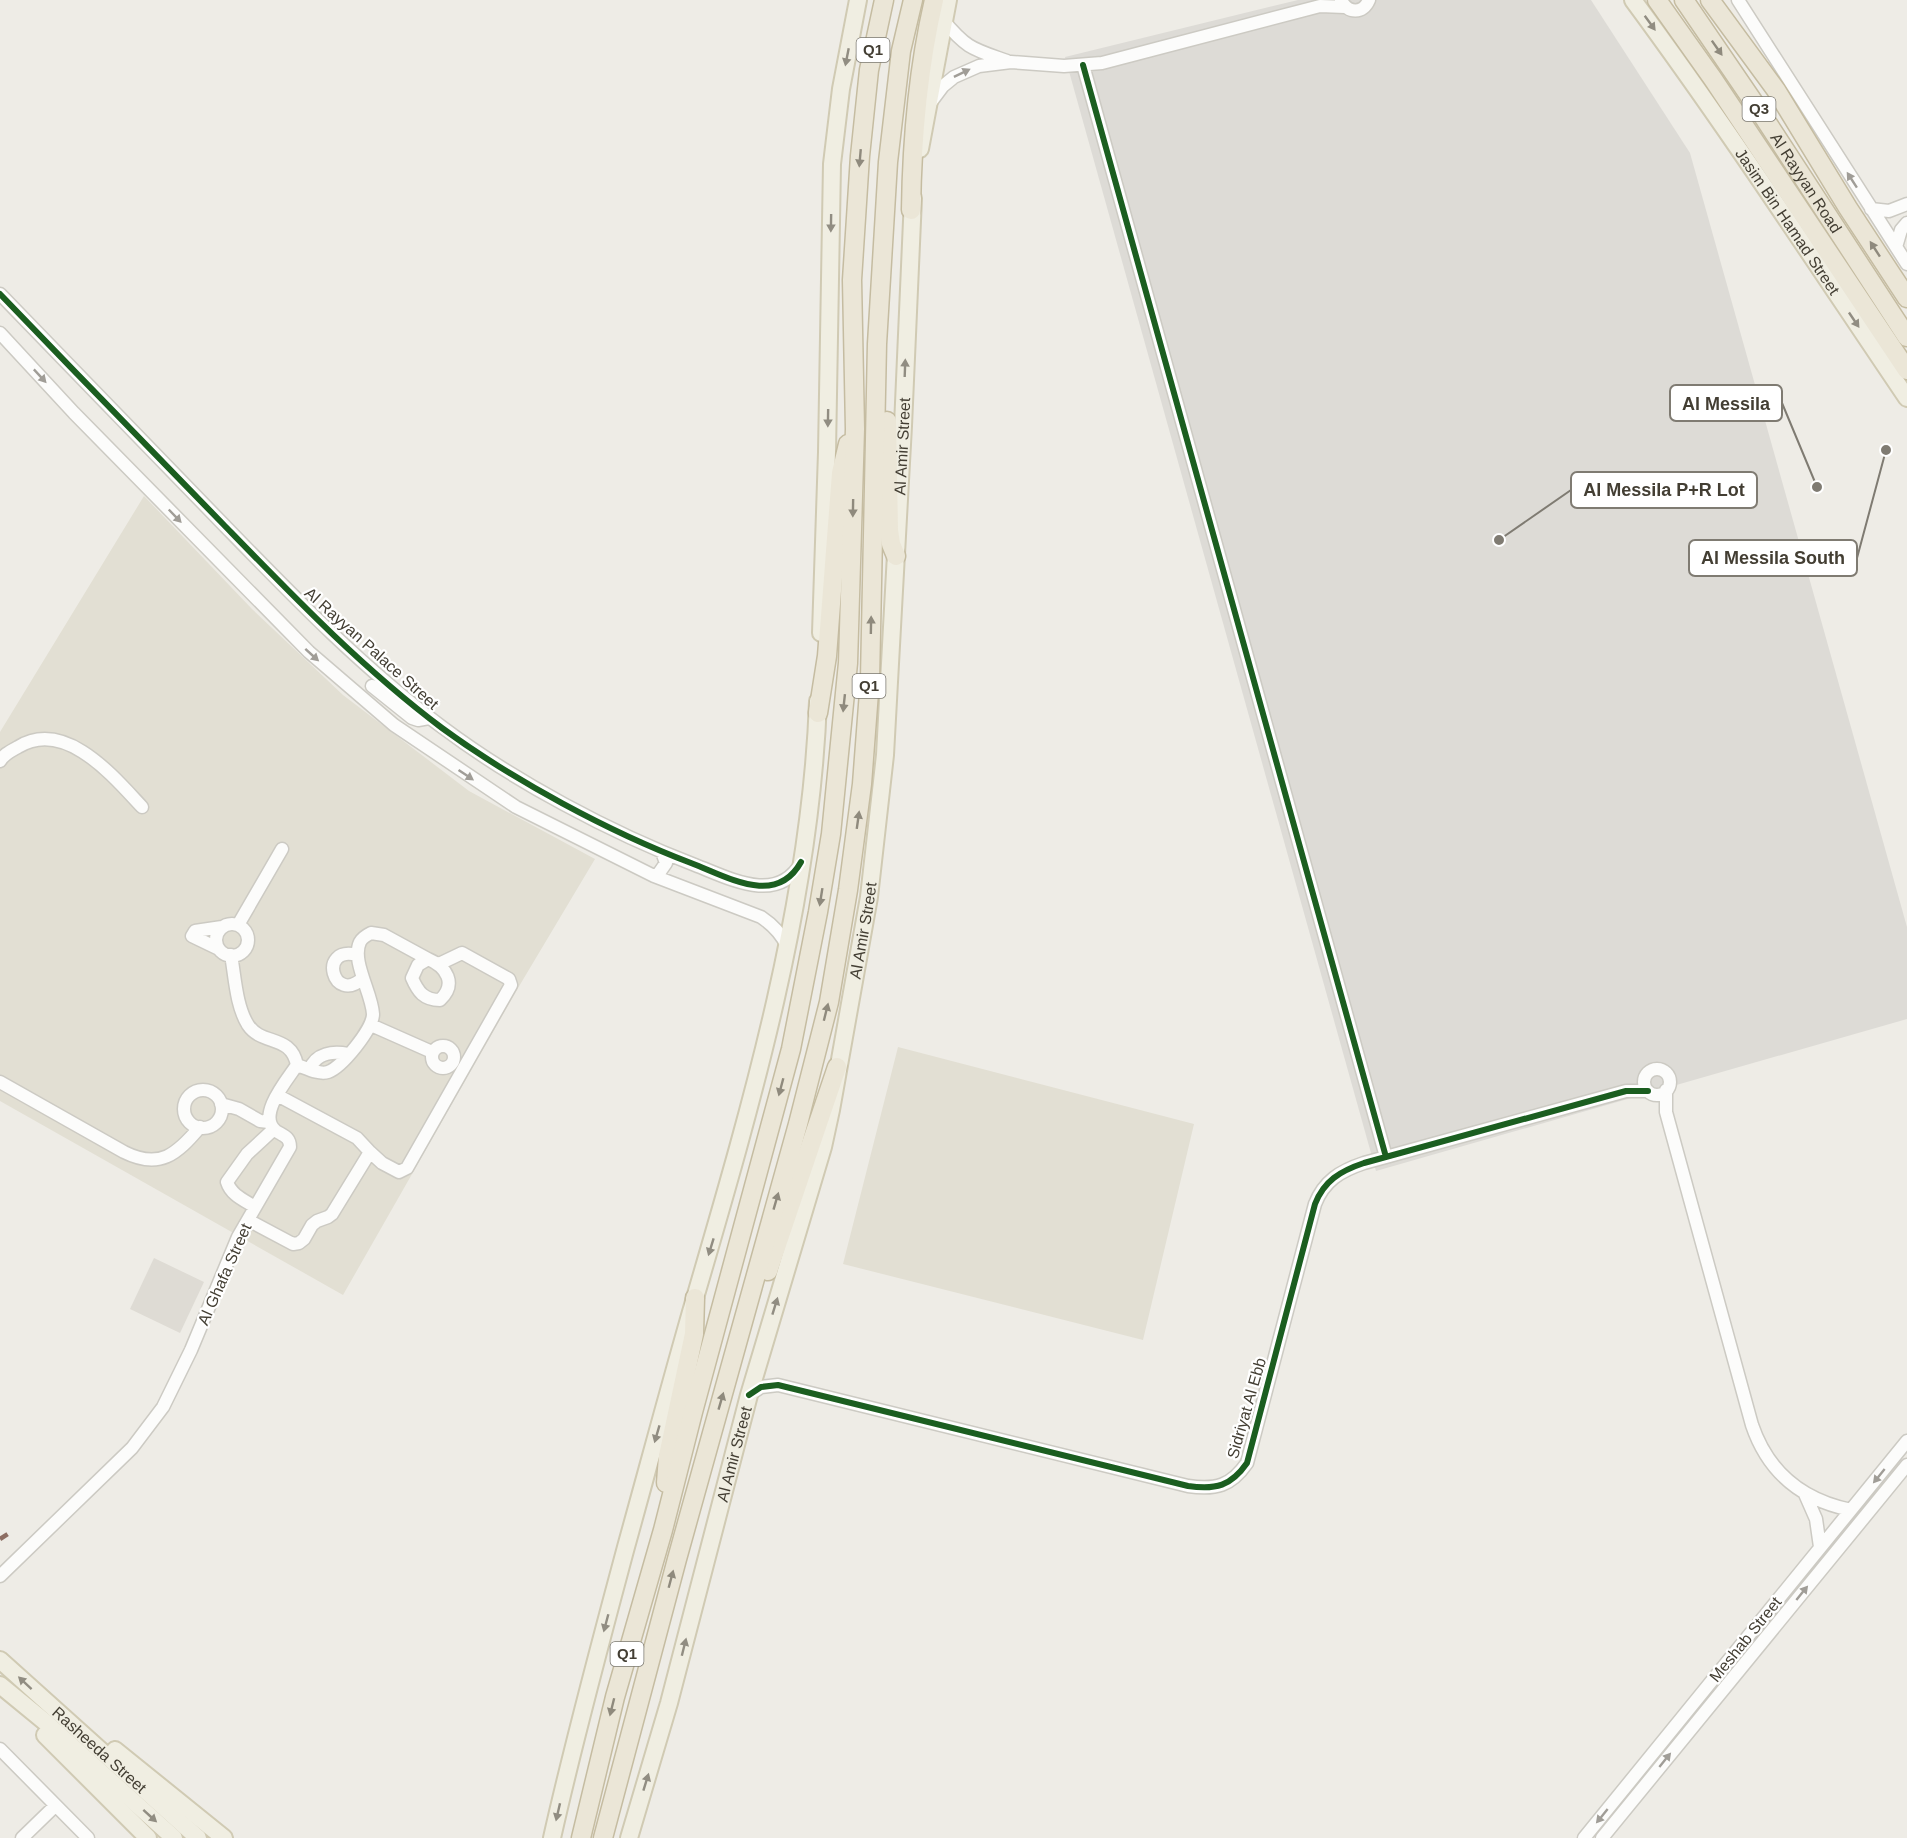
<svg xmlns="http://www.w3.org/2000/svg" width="1907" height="1838" viewBox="0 0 1907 1838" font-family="Arial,sans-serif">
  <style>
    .residential { fill: #e2dfd3 }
    .industrial { fill: #dedbd4 }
    .parking { fill: #dddbd6 }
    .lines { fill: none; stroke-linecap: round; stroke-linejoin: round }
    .minor-casing { stroke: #cccac3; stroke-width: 15 }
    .major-casing { stroke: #d0cab3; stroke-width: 20 }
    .highway-casing { stroke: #c5bca1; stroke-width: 21 }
    .minor { stroke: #fcfcfb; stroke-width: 12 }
    .major { stroke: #f0eee2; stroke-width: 16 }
    .highway { stroke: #ebe6d7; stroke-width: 18 }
    .quiet { stroke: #8d6e63; stroke-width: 4.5; stroke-dasharray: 9 4.5; stroke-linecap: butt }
    .cycleway-casing { stroke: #fff; stroke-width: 10 }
    .cycleway { stroke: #1b5e20; stroke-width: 6 }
    .oneway { fill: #918d82 }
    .oneway2 { fill: #8f8a7d }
    .oneway3 { fill: #a09d97 }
    .labels { text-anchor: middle; stroke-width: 4.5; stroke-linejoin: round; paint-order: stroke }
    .shield { fill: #fff; stroke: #7b7870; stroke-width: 1.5 }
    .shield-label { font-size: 15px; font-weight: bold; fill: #433e33 }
    .street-label { font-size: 16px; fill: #433e33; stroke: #fff }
    .leader { fill: none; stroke: #7f7b72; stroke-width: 2 }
    .callout-dot { fill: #7f7b72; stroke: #fff; stroke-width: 2 }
    .callout { fill: #fff; stroke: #7f7b72; stroke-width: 2 }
    .callout-label { font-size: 18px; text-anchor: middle; font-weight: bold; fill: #433e33 }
  </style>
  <rect width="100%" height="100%" fill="#eeece6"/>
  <path class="residential" d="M 144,496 L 252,609 L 343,695 L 469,791 L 595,859 L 521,983 L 343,1295 L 0,1101 L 0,732 Z
    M 898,1047 L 1194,1124 L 1143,1340 L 843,1264 Z"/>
  <path class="industrial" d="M 154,1258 L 204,1282 L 180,1333 L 130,1309 Z"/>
  <path class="parking" d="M 1298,0 L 1591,0 L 1690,153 L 1907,927 L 1907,1019 L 1376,1171 L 1065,57 Z"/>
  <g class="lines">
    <defs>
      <path id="minor" d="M 1341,0 C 1348,14 1363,14 1369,0
        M 1738,0 L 1907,264
        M 943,20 C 967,49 973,49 1007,61
        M 1083,65 L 1386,1157
        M 931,102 L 943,86 L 954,77 L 979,66 L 1011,62 L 1064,66 L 1102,63 L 1320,6 L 1345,7
        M 1871,209 L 1889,211 L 1907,204
        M 1896,247 L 1901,230 L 1907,223
        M 0,294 C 74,371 149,447 223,524 C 292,595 362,668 442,727 C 514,781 611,833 695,865 C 729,878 777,905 801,863
        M 0,333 L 74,413 L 309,652 L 394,725 L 516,807 L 654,876 L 761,917 C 773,925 781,933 787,946
        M 372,686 L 412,718 L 418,720 L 429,718
        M 0,761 C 4,754 11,751 18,747 C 65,718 113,776 142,807
        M 654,876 L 659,873 L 666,863 L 662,852
        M216 940a16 16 0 1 1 32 0a16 16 0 1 1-32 0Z
        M 238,925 L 282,849
        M 219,949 L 192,936 L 195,931 L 222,927
        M 357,955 C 317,945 333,1006 363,978
        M 428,959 C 447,967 457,984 440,1000 C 424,1000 418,992 412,978 L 418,965 Z
        M 371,1025 L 432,1052
        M432 1057a11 11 0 1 1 22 0a11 11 0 1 1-22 0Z
        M 297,1065 C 306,1068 319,1075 328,1072 C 342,1067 373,1029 373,1014 C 372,993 351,961 360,942 C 362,938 367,935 371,933 L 384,935 L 428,959
        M 310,1069 C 316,1053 333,1051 348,1054
        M1644 1082a13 13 0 1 1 26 0a13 13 0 1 1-26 0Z
        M 0,1082 L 124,1152 C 160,1170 177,1154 200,1127
        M 1666,1090 L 1666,1112 L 1752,1425 C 1768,1472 1802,1500 1851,1510
        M184 1109a19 19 0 1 1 38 0a19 19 0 1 1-38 0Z
        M 221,1104 L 239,1109 L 260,1121 L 269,1122
        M 370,1152 L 382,1163 L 399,1172 L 407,1168 L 511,985 L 509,979 L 462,953 L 439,964
        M 255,1207 C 244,1200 231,1195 227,1182 L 247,1154 L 274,1129
        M 248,1220 L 293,1244 L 299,1243 L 304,1239 L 312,1225 L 317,1221 L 328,1217 L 332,1214 L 370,1152 L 357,1138 L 277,1095
        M 749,1395 L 761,1387 L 778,1385 L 1188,1486 C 1216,1490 1231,1486 1247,1463 L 1315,1204 C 1324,1181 1340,1171 1364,1163 L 1626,1091 L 1648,1091
        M 1805,1494 L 1816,1519 L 1820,1547
        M 0,1576 L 132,1448 L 163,1407 L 191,1350 L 238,1237 L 290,1147 C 290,1137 284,1136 276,1131 C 256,1116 287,1080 297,1065 C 291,1034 262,1046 248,1025 C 236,1006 235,977 231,955
        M 0,1749 L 88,1838
        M 22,1838 L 55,1806
        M 1584,1838 L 1907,1441
        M 1602,1838 L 1907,1465"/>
      <g id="major">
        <path id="s1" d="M 1633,0 C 1729,130 1817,265 1907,398"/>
        <path d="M 920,149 L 948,0"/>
        <path d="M 821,633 L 827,452 L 832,164 L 841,89 L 858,0"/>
        <path id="s2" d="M 0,1660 L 198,1838"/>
        <path d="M 0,1685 L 44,1721 L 174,1838"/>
        <path d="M 45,1735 L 148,1838"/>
        <path d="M 115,1750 L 224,1838"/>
        <path d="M 552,1838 C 574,1740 600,1644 626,1547 C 649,1464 671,1381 695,1298 C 751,1106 811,902 818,701"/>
        <path id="s3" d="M 629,1838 L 669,1703 L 749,1395 L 823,1147 L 831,1110 L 869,897 L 885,755 L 903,426 L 913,198"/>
      </g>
      <g id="highway">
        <path d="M 1657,0 L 1713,79 L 1907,370"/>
        <path id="s4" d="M 1684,0 L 1757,107 L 1907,337"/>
        <path d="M 1710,0 L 1776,90 L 1848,208 L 1907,298"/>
        <path d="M 911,210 C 912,139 918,69 934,0"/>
        <path d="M 887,421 L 889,530 L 891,544 L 896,556"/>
        <path d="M 818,713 L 827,656 L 841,473 L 848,444"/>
        <path d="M 768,1271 L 837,1067"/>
        <path d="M 666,1483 L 668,1456 L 694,1334 L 695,1298"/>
        <path d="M 581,1838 L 615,1697 L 663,1530 L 693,1412 L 791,1049 L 818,912 L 831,834 L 848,663 L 855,429 L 852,280 L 860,156 L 869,70 L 884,0"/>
        <path d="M 603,1838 L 677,1559 L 798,1124 L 829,1002 L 848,890 L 862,784 L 870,679 L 877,344 L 888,162 L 901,51 L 913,0"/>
      </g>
    </defs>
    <use href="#minor" class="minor-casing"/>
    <use href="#major" class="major-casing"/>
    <use href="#highway" class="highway-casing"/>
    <use href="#minor" class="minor"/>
    <use href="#major" class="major"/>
    <use href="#highway" class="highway"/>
    <path class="quiet" d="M 0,1539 L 11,1532"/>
    <defs>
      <path id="cycleway" d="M 1083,65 L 1386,1157
        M 0,294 C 74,371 149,448 223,524 C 293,596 362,668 442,728 C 513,780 609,832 691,863 C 728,877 776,907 801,862
        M 749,1395 L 761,1387 L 778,1385 L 1188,1486 C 1216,1490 1231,1486 1247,1463 L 1315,1204 C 1324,1181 1340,1171 1364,1163 L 1626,1091 L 1648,1091"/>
    </defs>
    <use href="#cycleway" class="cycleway-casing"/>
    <use href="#cycleway" class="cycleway"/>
  </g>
  <defs><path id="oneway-solid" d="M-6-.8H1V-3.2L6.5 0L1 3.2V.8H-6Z" transform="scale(1.5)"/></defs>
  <g class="oneway">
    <use href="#oneway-solid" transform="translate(1650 23) rotate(54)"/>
    <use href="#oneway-solid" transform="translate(847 57) rotate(101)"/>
    <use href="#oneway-solid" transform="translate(831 223) rotate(91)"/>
    <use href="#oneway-solid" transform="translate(1854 320) rotate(56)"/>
    <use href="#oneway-solid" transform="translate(905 368) rotate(-88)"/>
    <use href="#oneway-solid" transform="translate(828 418) rotate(91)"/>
    <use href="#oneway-solid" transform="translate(711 1247) rotate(107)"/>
    <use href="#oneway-solid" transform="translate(775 1306) rotate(-73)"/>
    <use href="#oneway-solid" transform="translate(657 1434) rotate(106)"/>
    <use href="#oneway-solid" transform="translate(606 1623) rotate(105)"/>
    <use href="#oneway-solid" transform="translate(684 1647) rotate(-76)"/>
    <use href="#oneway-solid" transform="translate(25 1683) rotate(-137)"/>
    <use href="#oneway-solid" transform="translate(646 1782) rotate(-73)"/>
    <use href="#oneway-solid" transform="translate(558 1812) rotate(103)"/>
    <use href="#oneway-solid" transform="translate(150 1816) rotate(42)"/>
  </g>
  <g class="oneway2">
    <use href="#oneway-solid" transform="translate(1717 48) rotate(55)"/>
    <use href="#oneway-solid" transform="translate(860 158) rotate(95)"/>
    <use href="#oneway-solid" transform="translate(1875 249) rotate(-123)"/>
    <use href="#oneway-solid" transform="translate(853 508) rotate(91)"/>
    <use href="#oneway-solid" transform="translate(871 625) rotate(-89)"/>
    <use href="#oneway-solid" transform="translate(844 703) rotate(96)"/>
    <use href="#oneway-solid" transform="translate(858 820) rotate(-82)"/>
    <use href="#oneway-solid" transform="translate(821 897) rotate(99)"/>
    <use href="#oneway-solid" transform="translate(826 1012) rotate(-76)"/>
    <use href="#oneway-solid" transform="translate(781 1087) rotate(105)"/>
    <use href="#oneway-solid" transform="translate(776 1201) rotate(-74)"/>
    <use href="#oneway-solid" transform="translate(721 1401) rotate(-74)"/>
    <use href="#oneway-solid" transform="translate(671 1579) rotate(-75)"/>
    <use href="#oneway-solid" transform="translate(612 1707) rotate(104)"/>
  </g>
  <g class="oneway3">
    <use href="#oneway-solid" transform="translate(962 73) rotate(-26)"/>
    <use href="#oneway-solid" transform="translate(1852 180) rotate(-123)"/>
    <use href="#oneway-solid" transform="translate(40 376) rotate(47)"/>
    <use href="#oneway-solid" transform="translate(175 516) rotate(46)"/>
    <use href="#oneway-solid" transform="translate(312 655) rotate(42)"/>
    <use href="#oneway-solid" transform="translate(466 775) rotate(34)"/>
    <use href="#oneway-solid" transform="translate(1879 1476) rotate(129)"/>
    <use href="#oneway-solid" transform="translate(1802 1593) rotate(-51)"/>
    <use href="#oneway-solid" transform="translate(1665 1760) rotate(-51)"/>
    <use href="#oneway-solid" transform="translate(1602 1816) rotate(129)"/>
  </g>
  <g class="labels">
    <g class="shield">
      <rect x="856.5" y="38" width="33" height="24" rx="4.5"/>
      <rect x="1742.5" y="97" width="33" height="24" rx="4.5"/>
      <rect x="852.5" y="674" width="33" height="24" rx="4.5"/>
      <rect x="610.5" y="1642" width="33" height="24" rx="4.5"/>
    </g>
    <g class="shield-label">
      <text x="873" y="55">Q1</text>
      <text x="1759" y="114">Q3</text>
      <text x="869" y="691">Q1</text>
      <text x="627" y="1659">Q1</text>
    </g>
    <g class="street-label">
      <text dy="6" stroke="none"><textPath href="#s4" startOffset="220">Al Rayyan Road</textPath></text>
      <text dy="6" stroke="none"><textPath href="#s1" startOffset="270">Jasim Bin Hamad Street</textPath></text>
      <text dy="6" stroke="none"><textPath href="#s3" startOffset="1424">Al Amir Street</textPath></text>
      <text transform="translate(372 648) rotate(42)" y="6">Al Rayyan Palace Street</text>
      <text dy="6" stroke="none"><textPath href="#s3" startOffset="938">Al Amir Street</textPath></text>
      <text transform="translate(224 1274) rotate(-66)" y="6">Al Ghafa Street</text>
      <text transform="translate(1246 1408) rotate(-74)" y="6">Sidriyat Al Ebb</text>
      <text dy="6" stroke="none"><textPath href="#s3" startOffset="398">Al Amir Street</textPath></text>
      <text transform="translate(1745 1639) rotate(-51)" y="6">Meshab Street</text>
      <text dy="6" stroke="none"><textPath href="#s2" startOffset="134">Rasheeda Street</textPath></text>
    </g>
  </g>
  <path class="leader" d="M1817 487L1782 403M1499 540L1571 490M1886 450L1857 558"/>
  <g class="callout-dot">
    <circle cx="1817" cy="487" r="6"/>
    <circle cx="1499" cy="540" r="6"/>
    <circle cx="1886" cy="450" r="6"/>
  </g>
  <g class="callout">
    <rect x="1670" y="385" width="112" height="36" rx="6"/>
    <rect x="1571" y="472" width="186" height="36" rx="6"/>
    <rect x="1689" y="540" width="168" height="36" rx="6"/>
  </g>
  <g class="callout-label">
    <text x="1726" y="410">Al Messila</text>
    <text x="1664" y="496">Al Messila P+R Lot</text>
    <text x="1773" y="564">Al Messila South</text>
  </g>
</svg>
